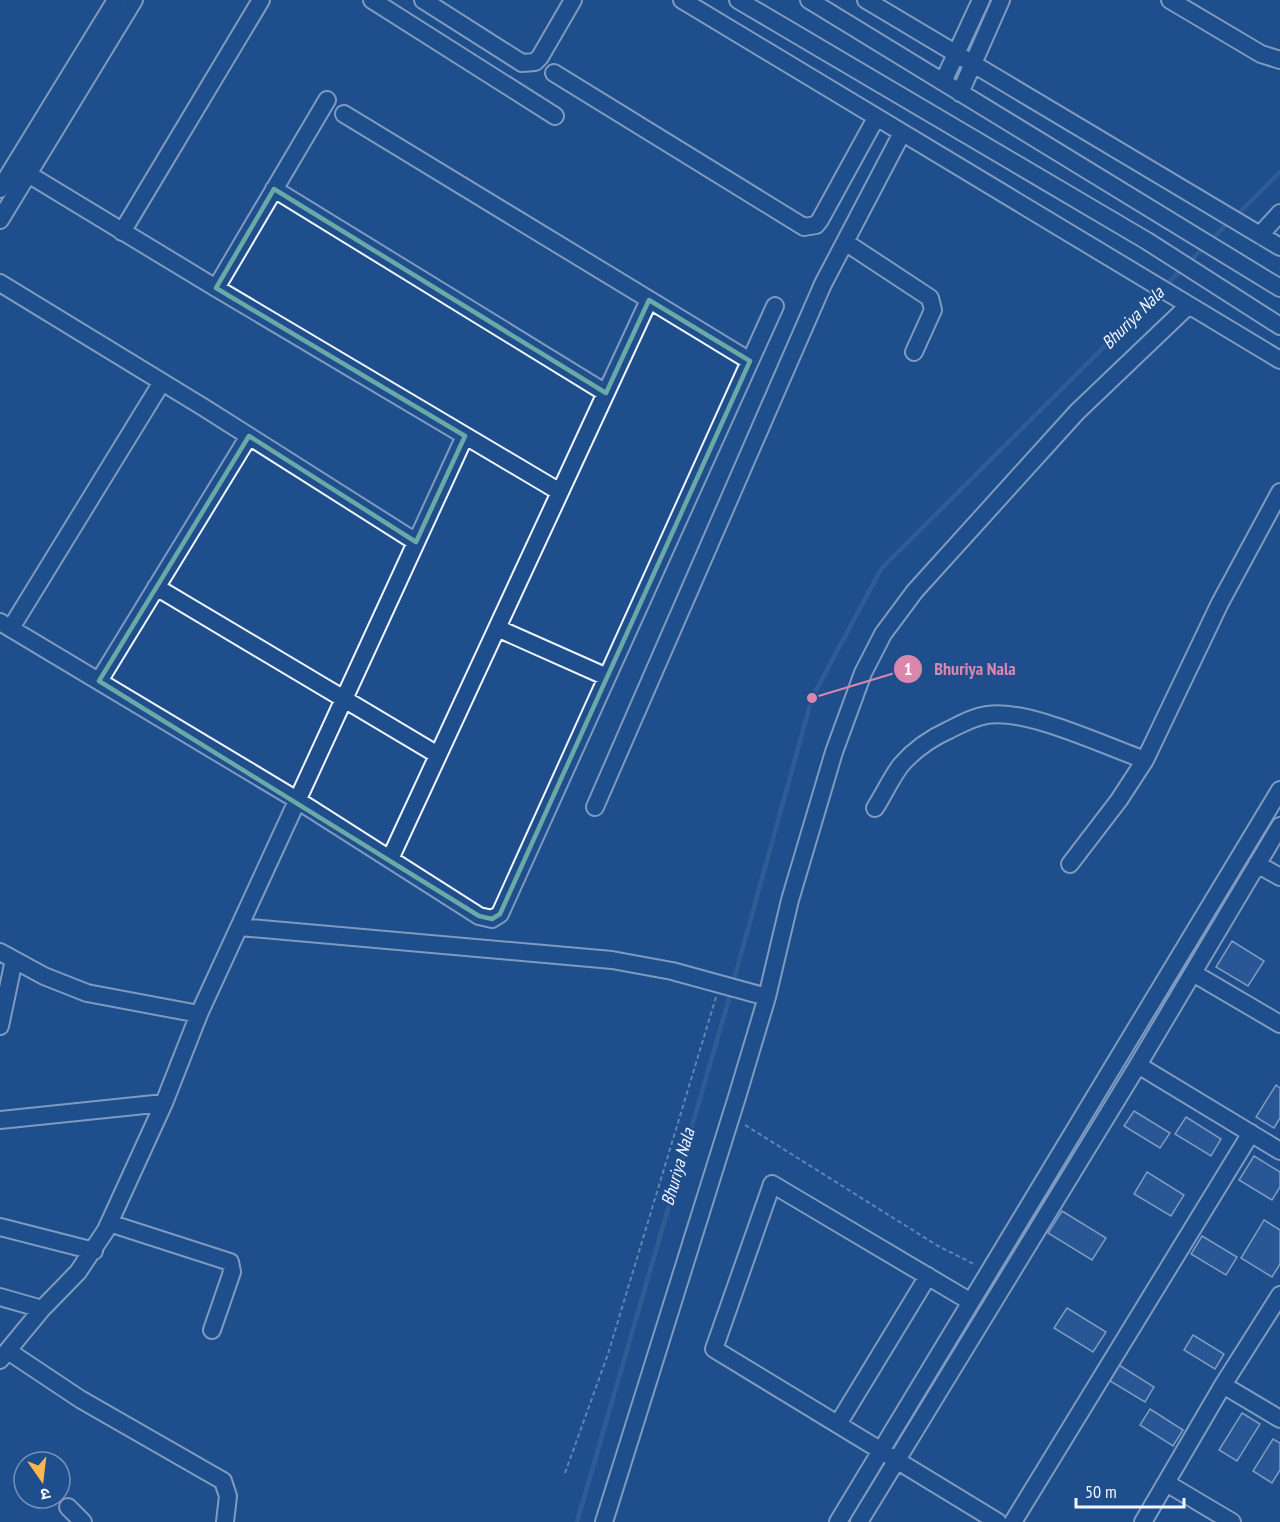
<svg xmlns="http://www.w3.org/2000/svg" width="1280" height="1522" viewBox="0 0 1280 1522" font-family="'PT Sans Narrow','Noto Sans Devanagari',sans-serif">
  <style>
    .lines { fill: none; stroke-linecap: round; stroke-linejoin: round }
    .stream { stroke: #446ba0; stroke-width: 4.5 }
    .building { fill: #3563a3; stroke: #f2f6ff; stroke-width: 1.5 }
    .minor-casing { stroke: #f2f6ff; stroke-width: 20 }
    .path { stroke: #b3c4dc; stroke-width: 2; stroke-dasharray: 4.5 3; stroke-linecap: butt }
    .minor { stroke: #1f4e8c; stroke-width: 16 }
    .marked { fill: none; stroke: #6aa9a8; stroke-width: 4.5; stroke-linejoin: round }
    .labels { text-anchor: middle; stroke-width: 4.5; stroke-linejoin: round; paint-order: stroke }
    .water-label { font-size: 18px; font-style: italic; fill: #f2f6ff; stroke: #1f4e8c }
    .leader { fill: none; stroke: #da87ad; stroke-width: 2 }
    .callout-dot { fill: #da87ad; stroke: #1f4e8c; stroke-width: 2 }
    .mark-label { font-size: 18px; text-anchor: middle; font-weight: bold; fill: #fff }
    .callout-label { font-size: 18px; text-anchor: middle; font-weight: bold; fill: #da87ad; stroke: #1f4e8c; stroke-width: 4.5; stroke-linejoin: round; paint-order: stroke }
  </style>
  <rect width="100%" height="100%" fill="#1f4e8c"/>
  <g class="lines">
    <path class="stream" d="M 1235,217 L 1280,172
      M 1188,263 L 1229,222
      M 1165,286 L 1182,269
      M 733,983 L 812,698 L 881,569 L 1159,292
      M 577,1522 L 731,992"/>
  </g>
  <path class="building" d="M 1232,941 L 1264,961 L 1248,986 L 1216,967 Z
    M 1276,1085 L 1280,1088 L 1280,1118 L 1274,1128 L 1256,1117 Z
    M 1134,1111 L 1170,1133 L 1160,1148 L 1124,1126 Z
    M 1186,1117 L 1221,1139 L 1211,1156 L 1175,1134 Z
    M 1254,1156 L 1280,1172 L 1280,1187 L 1272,1200 L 1239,1180 Z
    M 1147,1172 L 1184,1195 L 1171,1216 L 1134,1194 Z
    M 1062,1211 L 1106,1238 L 1092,1260 L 1048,1233 Z
    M 1264,1220 L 1280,1230 L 1280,1264 L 1272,1277 L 1241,1258 Z
    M 1202,1236 L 1237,1257 L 1226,1275 L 1191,1254 Z
    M 1067,1308 L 1106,1332 L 1093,1352 L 1054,1328 Z
    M 1193,1335 L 1224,1354 L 1215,1369 L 1184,1350 Z
    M 1119,1365 L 1154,1387 L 1145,1402 L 1110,1381 Z
    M 1150,1409 L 1183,1430 L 1173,1446 L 1140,1425 Z
    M 1242,1413 L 1260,1424 L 1237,1461 L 1219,1450 Z
    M 1273,1439 L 1280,1443 L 1280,1470 L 1272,1483 L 1253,1471 Z"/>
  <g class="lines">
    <defs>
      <path id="minor" d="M 372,0 L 555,116
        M 423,0 L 522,63 L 535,62 L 540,57 L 573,0
        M 682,0 L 1280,360
        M 738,0 L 1147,241 L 1280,326
        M 809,0 L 1280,288
        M 866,0 L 1280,247
        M 1170,0 L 1261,54 L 1280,60
        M 554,73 L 804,227 L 816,225 L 820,220 L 876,118
        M 943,82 L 981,0
        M 960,93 L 1001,0
        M 344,114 L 750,361
        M 28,174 L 216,288 L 560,492
        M 0,189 L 116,0
        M 274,189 L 606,393
        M 0,220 L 134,0
        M 122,232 L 261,0
        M 1260,235 L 1280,213
        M 845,242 L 930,298 L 933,310 L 914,352
        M 0,283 L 203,407 L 416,542
        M 216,288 L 327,100
        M 156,587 L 438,755
        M 0,622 L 297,800 L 479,916 L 492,919 L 500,914 L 775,306
        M 11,628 L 162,382
        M 497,628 L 607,677
        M 99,681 L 249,436
        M 595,807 L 823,284 L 902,133
        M 875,808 C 884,794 891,778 901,765 C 914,750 931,738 949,730 C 961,724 973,717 987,715 C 1026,708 1105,746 1145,760
        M 390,859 L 649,300
        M 1070,864 L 1119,800 L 1145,760 L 1220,603 L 1280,492
        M 1257,864 L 1280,877
        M 240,927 L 612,960 L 672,971 L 767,997
        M 0,952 L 44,976 L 87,993 L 199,1014
        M 1193,973 L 1280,1024
        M 0,1026 L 14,960
        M 1138,1065 L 1280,1151
        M 0,1120 L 164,1103
        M 109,1223 L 230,1262 L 232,1272 L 212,1330
        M 0,1227 L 94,1251
        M 0,1297 L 42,1309
        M 971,1302 L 772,1184 L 714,1349 L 998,1522
        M 8,1351 L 80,1399 L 223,1481 L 228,1496 L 225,1522
        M 0,1360 L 42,1309 L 78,1272 L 106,1230 L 164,1103 L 199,1014 L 465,436
        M 1223,1385 L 1280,1419
        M 838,1424 L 928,1276
        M 1168,1484 L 1232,1522
        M 68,1507 L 83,1522
        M 604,1522 L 737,1097 L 767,997 L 790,900 L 834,752 L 863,673 L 883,634 L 915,591 L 1077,412 L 1188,306
        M 838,1522 L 1280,790
        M 859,1522 L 1138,1065 L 1280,826
        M 1013,1522 L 1251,1133
        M 1143,1522 L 1223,1385 L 1280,1295"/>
    </defs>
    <use href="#minor" class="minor-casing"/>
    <path class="path" d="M 745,1125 L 938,1246 L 976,1265
      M 565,1473 L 608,1354 L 716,997"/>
    <use href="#minor" class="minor"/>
  </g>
  <path d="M0 0H1280V1522H0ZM 274,189 L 606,393 L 649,300 L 750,361 L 500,914 L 492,919 L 479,916 L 99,681 L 249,436 L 416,542 L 465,436 L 216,288 Z" fill="#1f4e8c" fill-opacity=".55" fill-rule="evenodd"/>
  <path class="marked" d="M 274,189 L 606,393 L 649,300 L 750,361 L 500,914 L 492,919 L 479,916 L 99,681 L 249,436 L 416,542 L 465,436 L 216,288 Z"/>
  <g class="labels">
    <g class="water-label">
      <text transform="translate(1133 318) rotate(-45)" y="6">Bhuriya Nala</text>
      <text transform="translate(678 1167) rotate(-74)" y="6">Bhuriya Nala</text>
    </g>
  </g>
  <path class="leader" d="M812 698L908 669"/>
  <g class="callout-dot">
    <circle cx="812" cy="698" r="6"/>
    <circle cx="908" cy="669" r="15"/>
  </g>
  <g class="mark-label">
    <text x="908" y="675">1</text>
  </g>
  <g class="callout-label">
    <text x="975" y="675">Bhuriya Nala</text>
  </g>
  <g transform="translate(42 1480) rotate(166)"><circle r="28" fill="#1f4e8c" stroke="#7391ba" stroke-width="1.5"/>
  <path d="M0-4.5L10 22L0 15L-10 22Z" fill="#ffb74d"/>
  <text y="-9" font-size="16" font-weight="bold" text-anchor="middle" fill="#f2f6ff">उ</text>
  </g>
  <path d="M1076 1498v9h108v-9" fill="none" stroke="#f2f6ff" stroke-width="3"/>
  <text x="1085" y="1498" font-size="18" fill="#f2f6ff" stroke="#1f4e8c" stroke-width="4.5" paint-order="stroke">50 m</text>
</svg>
